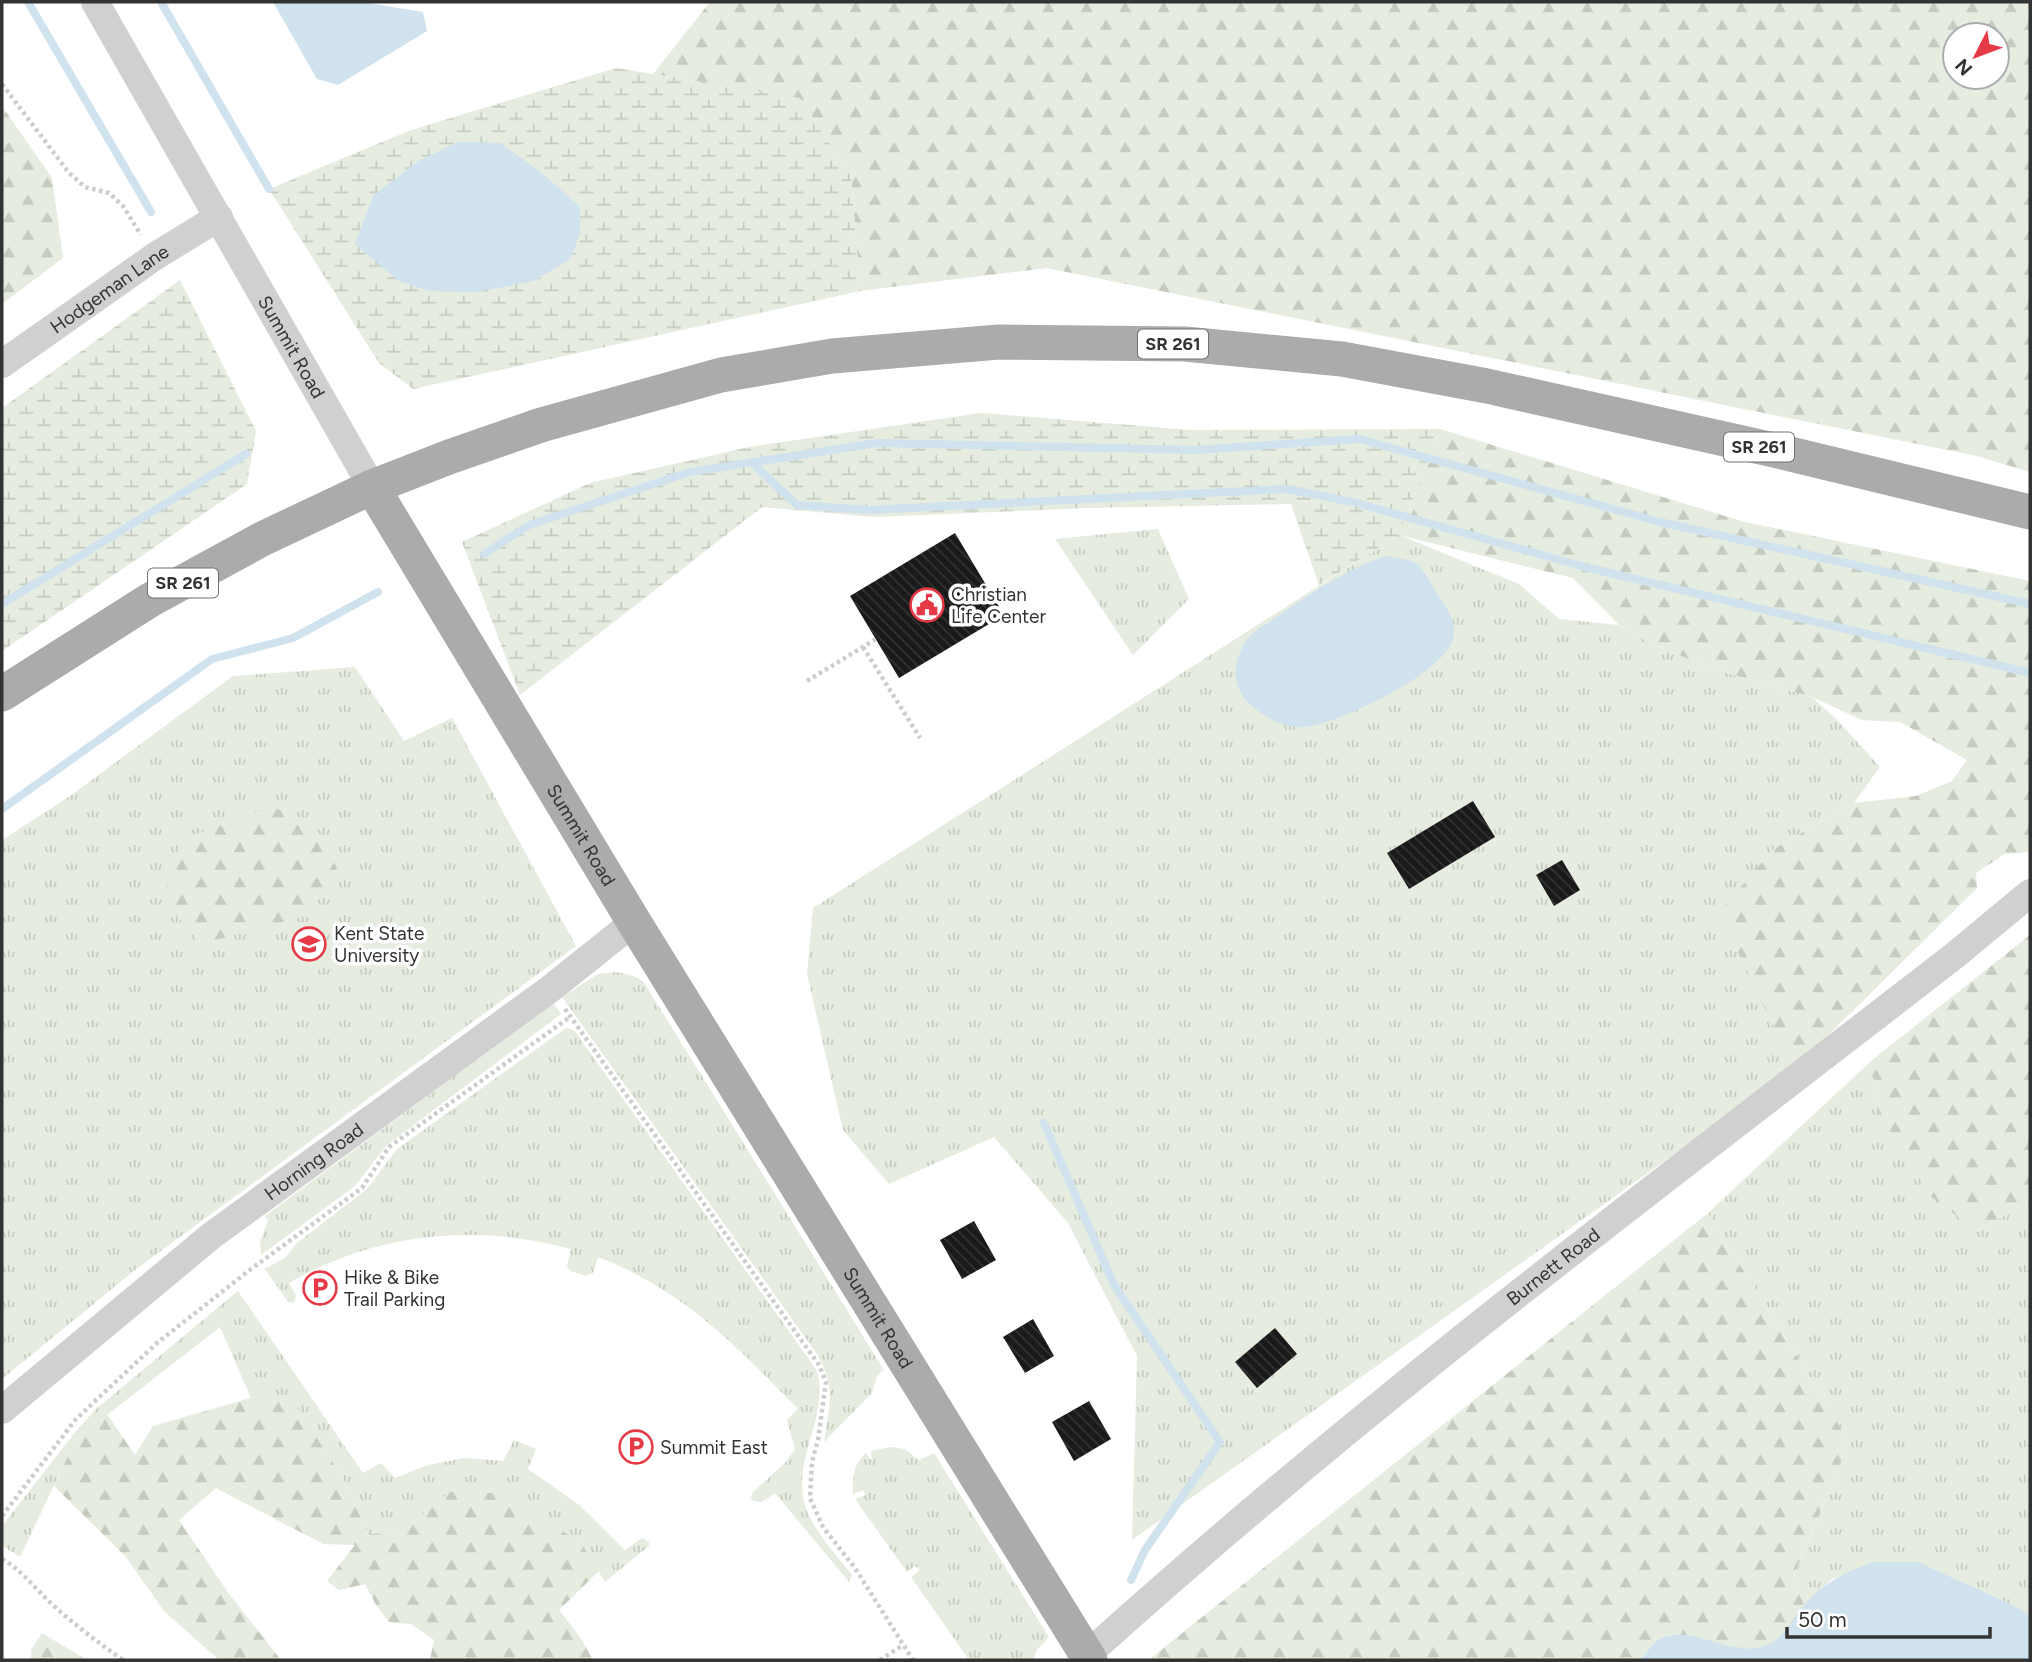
<svg xmlns="http://www.w3.org/2000/svg" width="2032" height="1662" viewBox="0 0 2032 1662" font-family="Figtree,sans-serif">
  <style>
    .grass { fill: url(#grass-tufts) }
    .forest { fill: url(#forest-firs); fill-rule: evenodd }
    .wetland { fill: url(#wetland-marsh) }
    .water { fill: #cfe2ee }
    .lines { fill: none; stroke-linecap: round; stroke-linejoin: round }
    .stream { stroke: #cfe2ee; stroke-width: 8 }
    .building { fill: url(#building-back-hatch) }
    .path { stroke: #cdcdcd; stroke-width: 4.5; stroke-dasharray: 3.5 3.5; stroke-linecap: butt }
    .minor { stroke: #d0d0d0; stroke-width: 28 }
    .major { stroke: #ababab; stroke-width: 35 }
    .labels { text-anchor: middle; stroke-width: 7; stroke-linejoin: round; paint-order: stroke }
    .shield { fill: #fff; stroke: #707070; stroke-width: 2 }
    .shield-label { font-size: 18px; font-weight: bold; fill: #333 }
    .street-label { font-size: 19px; fill: #333; stroke: #fff }
    .poi-label { font-size: 19px; fill: #333; stroke: #fff; text-anchor: start }
  </style>
  <defs>
    <pattern id="grass-tufts" width="24" height="20" patternUnits="userSpaceOnUse" patternTransform="scale(1.75)"><rect width="24" height="20" fill="#e6ecdf"/><path d="M3 7l-1-3M5 7V3M7 7l1-3M15 17l-1-3M17 17v-4M19 17l1-3" fill="none" stroke="#c6cbc0"/></pattern>
    <pattern id="forest-firs" width="22" height="20" patternUnits="userSpaceOnUse" patternTransform="scale(1.75)"><rect width="22" height="20" fill="#e6ecdf"/><path d="M5 1l3.5 6h-7zM16 11l3.5 6h-7z" fill="#c6cbc0"/></pattern>
    <pattern id="wetland-marsh" width="20" height="14" patternUnits="userSpaceOnUse" patternTransform="scale(1.75)"><rect width="20" height="14" fill="#e6ecdf"/><path d="M1 5h8M5 5V1M11 12h8M15 12V8" fill="none" stroke="#c6cbc0"/></pattern>
    <pattern id="building-back-hatch" width="6" height="6" patternUnits="userSpaceOnUse" patternTransform="scale(1.75)"><rect width="6" height="6" fill="#1a1a1a"/><path d="M-1 5l2 2M0 0l6 6M5-1l2 2" fill="none" stroke="#333"/></pattern>
  </defs>
  <rect width="100%" height="100%" fill="#fff"/>
  <path class="grass" d="M 1158,529 L 1189,599 L 1133,655 L 1055,539 Z
    M 1399,535 L 1519,584 L 1559,619 L 1619,625 L 1648,642 L 1710,668 L 1812,697 L 1836,719 L 1880,767 L 1854,803 L 1772,850 L 1794,1069 L 1132,1540 L 1137,1356 L 1068,1223 L 994,1137 L 889,1184 L 843,1130 L 807,974 L 813,908 Z
    M 355,667 L 404,741 L 452,718 L 576,946 L 135,1270 L 2,1379 L 2,840 L 70,796 L 233,676 Z
    M 616,972 L 631,975 L 643,981 L 884,1370 L 877,1376 L 872,1393 L 824,1442 C 829,1405 837,1389 817,1354 L 562,997 L 598,974 Z
    M 553,1003 L 561,1014 L 386,1146 L 355,1186 L 261,1255 L 260,1242 L 268,1221 L 265,1216 Z
    M 566,1028 L 574,1030 L 816,1369 C 831,1413 793,1457 804,1502 C 811,1529 835,1553 852,1575 L 849,1582 L 775,1493 L 762,1502 L 754,1501 L 751,1498 L 752,1493 L 785,1463 L 795,1449 L 787,1420 L 798,1409 C 734,1344 685,1291 598,1257 L 593,1273 L 586,1276 L 571,1271 L 567,1266 L 571,1249 C 476,1223 375,1233 289,1283 L 296,1295 L 295,1301 L 292,1303 L 288,1302 L 265,1269 L 286,1257 L 297,1243 L 367,1189 L 397,1149 Z
    M 1871,1061 L 1879,1115 L 1977,1231 L 2030,1200 L 2030,1617 L 2018,1608 L 1918,1562 L 1832,1579 L 1804,1605 L 1793,1579 L 1849,1441 L 1708,1213 Z
    M 238,1291 L 363,1473 L 381,1463 L 395,1478 L 428,1465 L 465,1458 L 503,1461 L 514,1440 L 536,1449 L 528,1469 L 578,1504 L 625,1550 L 642,1538 L 649,1542 L 649,1546 L 605,1582 L 580,1541 L 451,1492 L 400,1532 L 368,1534 L 343,1478 L 290,1397 L 251,1398 L 220,1327 L 76,1439 L 20,1557 L 3,1546 L 2,1526 L 76,1431 L 96,1409 Z
    M 890,1447 L 905,1449 L 919,1460 L 934,1453 L 1049,1637 L 1036,1651 L 1034,1660 L 969,1660 L 911,1577 L 920,1570 L 915,1566 L 907,1572 L 855,1499 L 866,1495 L 863,1490 L 853,1494 C 853,1477 853,1464 866,1453 L 870,1460 L 872,1458 L 871,1451 Z"/>
  <path class="forest" d="M 710,2 L 2030,2 L 2030,472 L 1977,456 L 1047,268 L 860,291 L 851,176 L 800,99 L 653,74 ZM 1955,35 L 1997,35 L 1997,77 L 1955,77 Z
    M 2,106 L 52,178 L 63,258 L 2,304 Z
    M 1440,429 L 1745,522 L 2030,581 L 2030,852 L 2005,854 L 1976,873 L 1977,888 L 1794,1069 L 1719,913 L 1772,850 L 1854,803 L 1916,796 L 1952,781 L 1967,760 L 1900,722 L 1862,720 L 1812,697 L 1710,668 L 1648,642 L 1619,625 L 1573,578 L 1399,535 Z
    M 273,807 L 314,824 L 337,868 L 306,916 L 201,944 L 163,899 L 184,838 Z
    M 2030,935 L 2030,1200 L 1977,1231 L 1931,1197 L 1879,1115 L 1871,1061 Z
    M 1708,1213 L 1849,1441 L 1793,1578 L 1804,1605 C 1794,1619 1784,1637 1768,1645 C 1731,1662 1694,1621 1658,1640 C 1651,1644 1645,1654 1640,1660 L 1152,1660 L 1151,1658 Z
    M 290,1396 L 343,1478 L 368,1534 L 400,1532 L 450,1492 L 494,1493 L 580,1541 L 599,1571 L 559,1610 L 580,1637 L 593,1660 L 430,1660 L 434,1640 L 411,1624 L 389,1622 L 376,1605 L 365,1584 L 339,1590 L 327,1581 L 355,1545 L 323,1544 L 216,1488 L 179,1520 L 229,1594 L 281,1660 L 219,1660 L 164,1611 L 126,1557 L 54,1486 L 76,1439 L 107,1414 L 135,1455 L 153,1426 L 251,1398 Z
    M 42,1633 L 87,1660 L 31,1660 L 31,1650 Z"/>
  <path class="wetland" d="M 616,68 L 800,98 L 851,176 L 860,291 L 413,389 L 379,363 L 269,189 L 411,130 Z
    M 180,280 L 256,431 L 247,484 L 2,651 L 2,408 Z
    M 981,413 L 1191,430 L 1440,429 L 1399,535 L 1319,585 L 1291,504 L 1088,508 L 873,517 L 762,507 L 520,695 L 462,542 L 590,483 L 749,447 Z"/>
  <path class="water" d="M 273,2 L 362,2 L 423,12 L 427,31 L 338,85 L 317,79 Z
    M 458,142 L 500,143 L 542,173 L 580,207 L 580,234 L 570,259 L 534,281 L 477,292 L 429,291 L 399,281 L 355,244 L 373,196 L 418,161 Z
    M 1386,556 C 1395,558 1410,559 1417,564 C 1425,571 1432,586 1438,595 C 1447,608 1457,623 1453,639 C 1443,674 1341,722 1306,727 C 1286,729 1268,719 1253,707 C 1229,688 1232,660 1249,637 C 1255,630 1267,624 1275,618 C 1310,594 1346,569 1386,556 Z
    M 1873,1562 L 1918,1562 L 2019,1608 L 2030,1617 L 2030,1660 L 1640,1660 C 1645,1654 1652,1644 1658,1640 C 1695,1621 1732,1662 1769,1644 C 1786,1636 1793,1617 1805,1604 C 1826,1581 1845,1573 1873,1562 Z"/>
  <g class="lines">
    <path class="stream" d="M 28,2 L 151,212
      M 161,2 L 269,189
      M 751,462 L 797,505 L 869,510 L 1287,489 L 1353,502 L 1585,567 L 2030,673
      M 484,554 L 529,525 L 690,472 L 877,443 L 1196,450 L 1359,439 L 1660,522 L 2030,604
      M 2,604 L 246,454
      M 2,809 L 212,659 L 293,638 L 378,592
      M 1044,1123 L 1114,1285 L 1220,1442 L 1145,1550 L 1131,1580"/>
  </g>
  <path class="building" d="M 955,533 L 1004,615 L 899,678 L 850,596 Z
    M 1473,801 L 1495,837 L 1409,889 L 1387,853 Z
    M 1562,860 L 1580,890 L 1554,906 L 1536,875 Z
    M 974,1221 L 996,1260 L 962,1279 L 940,1240 Z
    M 1033,1319 L 1054,1356 L 1025,1373 L 1003,1337 Z
    M 1275,1328 L 1297,1354 L 1257,1388 L 1235,1362 Z
    M 1089,1401 L 1111,1439 L 1074,1461 L 1052,1422 Z"/>
  <g class="lines">
    <path class="path" d="M 2,84 L 69,173 L 85,187 L 109,193 L 123,206 L 141,235
      M 863,647 L 920,738
      M 807,681 L 876,639
      M 565,1009 L 819,1365 L 826,1382 L 818,1440 L 812,1462 L 810,1498 L 823,1527 L 855,1568 L 913,1660
      M 2,1516 L 76,1419 L 157,1343 L 251,1269 L 362,1188 L 389,1147 L 570,1017
      M 2,1559 C 23,1571 36,1590 54,1606 C 76,1626 99,1643 123,1660
      M 880,1660 L 903,1645"/>
    <g class="minor">
      <path id="s1" d="M 95,2 L 372,487"/>
      <path id="s2" d="M 2,364 L 154,257 L 219,217"/>
      <path id="s3" d="M 2,1410 L 211,1236 L 550,989 L 634,922"/>
      <path id="s4" d="M 1087,1655 C 1362,1406 1661,1183 1954,956 L 2030,893"/>
    </g>
    <g class="major">
      <path id="s5" d="M 372,487 L 634,922 L 1090,1660"/>
      <path d="M 2,694 L 150,600 L 262,539 L 372,487 L 449,457 L 541,425 L 721,375 L 832,356 L 999,342 L 1185,344 L 1342,359 L 1487,386 L 1778,451 L 2030,512"/>
    </g>
  </g>
  <defs>
    <symbol id="civic-ring" viewBox="-11 -11 22 22"><circle r="9.5" fill="#fff" stroke="#e63946" stroke-width="1.5"/><path d="M-.6-6.5H3V-4.5H.6V-3L4-1V1h2V6H-6V1h2V-1L-.6-3ZM-1.2 2.5V6h2.4V2.5Z" fill="#e63946"/></symbol>
    <symbol id="university-ring" viewBox="-11 -11 22 22"><circle r="9.5" fill="#fff" stroke="#e63946" stroke-width="1.5"/><path d="M0-5L7-2L0 1L-7-2ZM-4 1L0 2.5L4 1V4Q0 6-4 4Z" fill="#e63946"/></symbol>
    <symbol id="parking-ring" viewBox="-11 -11 22 22"><circle r="9.5" fill="#fff" stroke="#e63946" stroke-width="1.5"/><path d="M-3.5-5.5H1a3.5 3.5 0 0 1 0 7H-1V5.5H-3.5ZM-1-3.4V-.6H.8a1.4 1.4 0 0 0 0-2.8Z" fill="#e63946"/></symbol>
  </defs>
  <g fill-rule="evenodd">
    <use href="#civic-ring" x="908" y="586" width="38" height="38"/>
    <use href="#university-ring" x="290" y="925" width="38" height="38"/>
    <use href="#parking-ring" x="301" y="1269" width="38" height="38"/>
    <use href="#parking-ring" x="617" y="1428" width="38" height="38"/>
  </g>
  <g class="labels">
    <g class="shield">
      <rect x="1138" y="329.5" width="70" height="29" rx="5"/>
      <rect x="1724" y="432.5" width="70" height="29" rx="5"/>
      <rect x="148" y="568.5" width="70" height="29" rx="5"/>
    </g>
    <g class="shield-label">
      <text x="1173" y="350">SR 261</text>
      <text x="1759" y="453">SR 261</text>
      <text x="183" y="589">SR 261</text>
    </g>
    <g class="street-label">
      <text dy="7" stroke="none"><textPath href="#s2" startOffset="131">Hodgeman Lane</textPath></text>
      <text dy="7" stroke="none"><textPath href="#s1" startOffset="397">Summit Road</textPath></text>
      <text dy="7" stroke="none"><textPath href="#s5" startOffset="406">Summit Road</textPath></text>
      <text dy="7" stroke="none"><textPath href="#s3" startOffset="399">Horning Road</textPath></text>
      <text dy="7" stroke="none"><textPath href="#s4" startOffset="607">Burnett Road</textPath></text>
      <text dy="7" stroke="none"><textPath href="#s5" startOffset="973">Summit Road</textPath></text>
    </g>
    <g class="poi-label">
      <text x="951" y="601">Christian<tspan x="951" dy="22">Life Center</tspan></text>
      <text x="334" y="940">Kent State<tspan x="334" dy="22">University</tspan></text>
      <text x="344" y="1284">Hike &amp; Bike<tspan x="344" dy="22">Trail Parking</tspan></text>
      <text x="660" y="1454">Summit East</text>
    </g>
  </g>
  <rect width="2032" height="1662" fill="none" stroke="#333333" stroke-width="7"/>
  <g transform="translate(1976 56) rotate(228)"><circle r="33" fill="#ffffff" stroke="#adadad" stroke-width="2"/>
  <path d="M0-5L12 26L0 18L-12 26Z" fill="#e63946"/>
  <text y="-10" font-size="19" font-weight="bold" text-anchor="middle" fill="#333333">N</text>
  </g>
  <path d="M1787 1627v10h203v-10" fill="none" stroke="#333333" stroke-width="3.5"/>
  <text x="1798" y="1627" font-size="21" fill="#333333" stroke="#ffffff" stroke-width="5" paint-order="stroke">50 m</text>
</svg>
